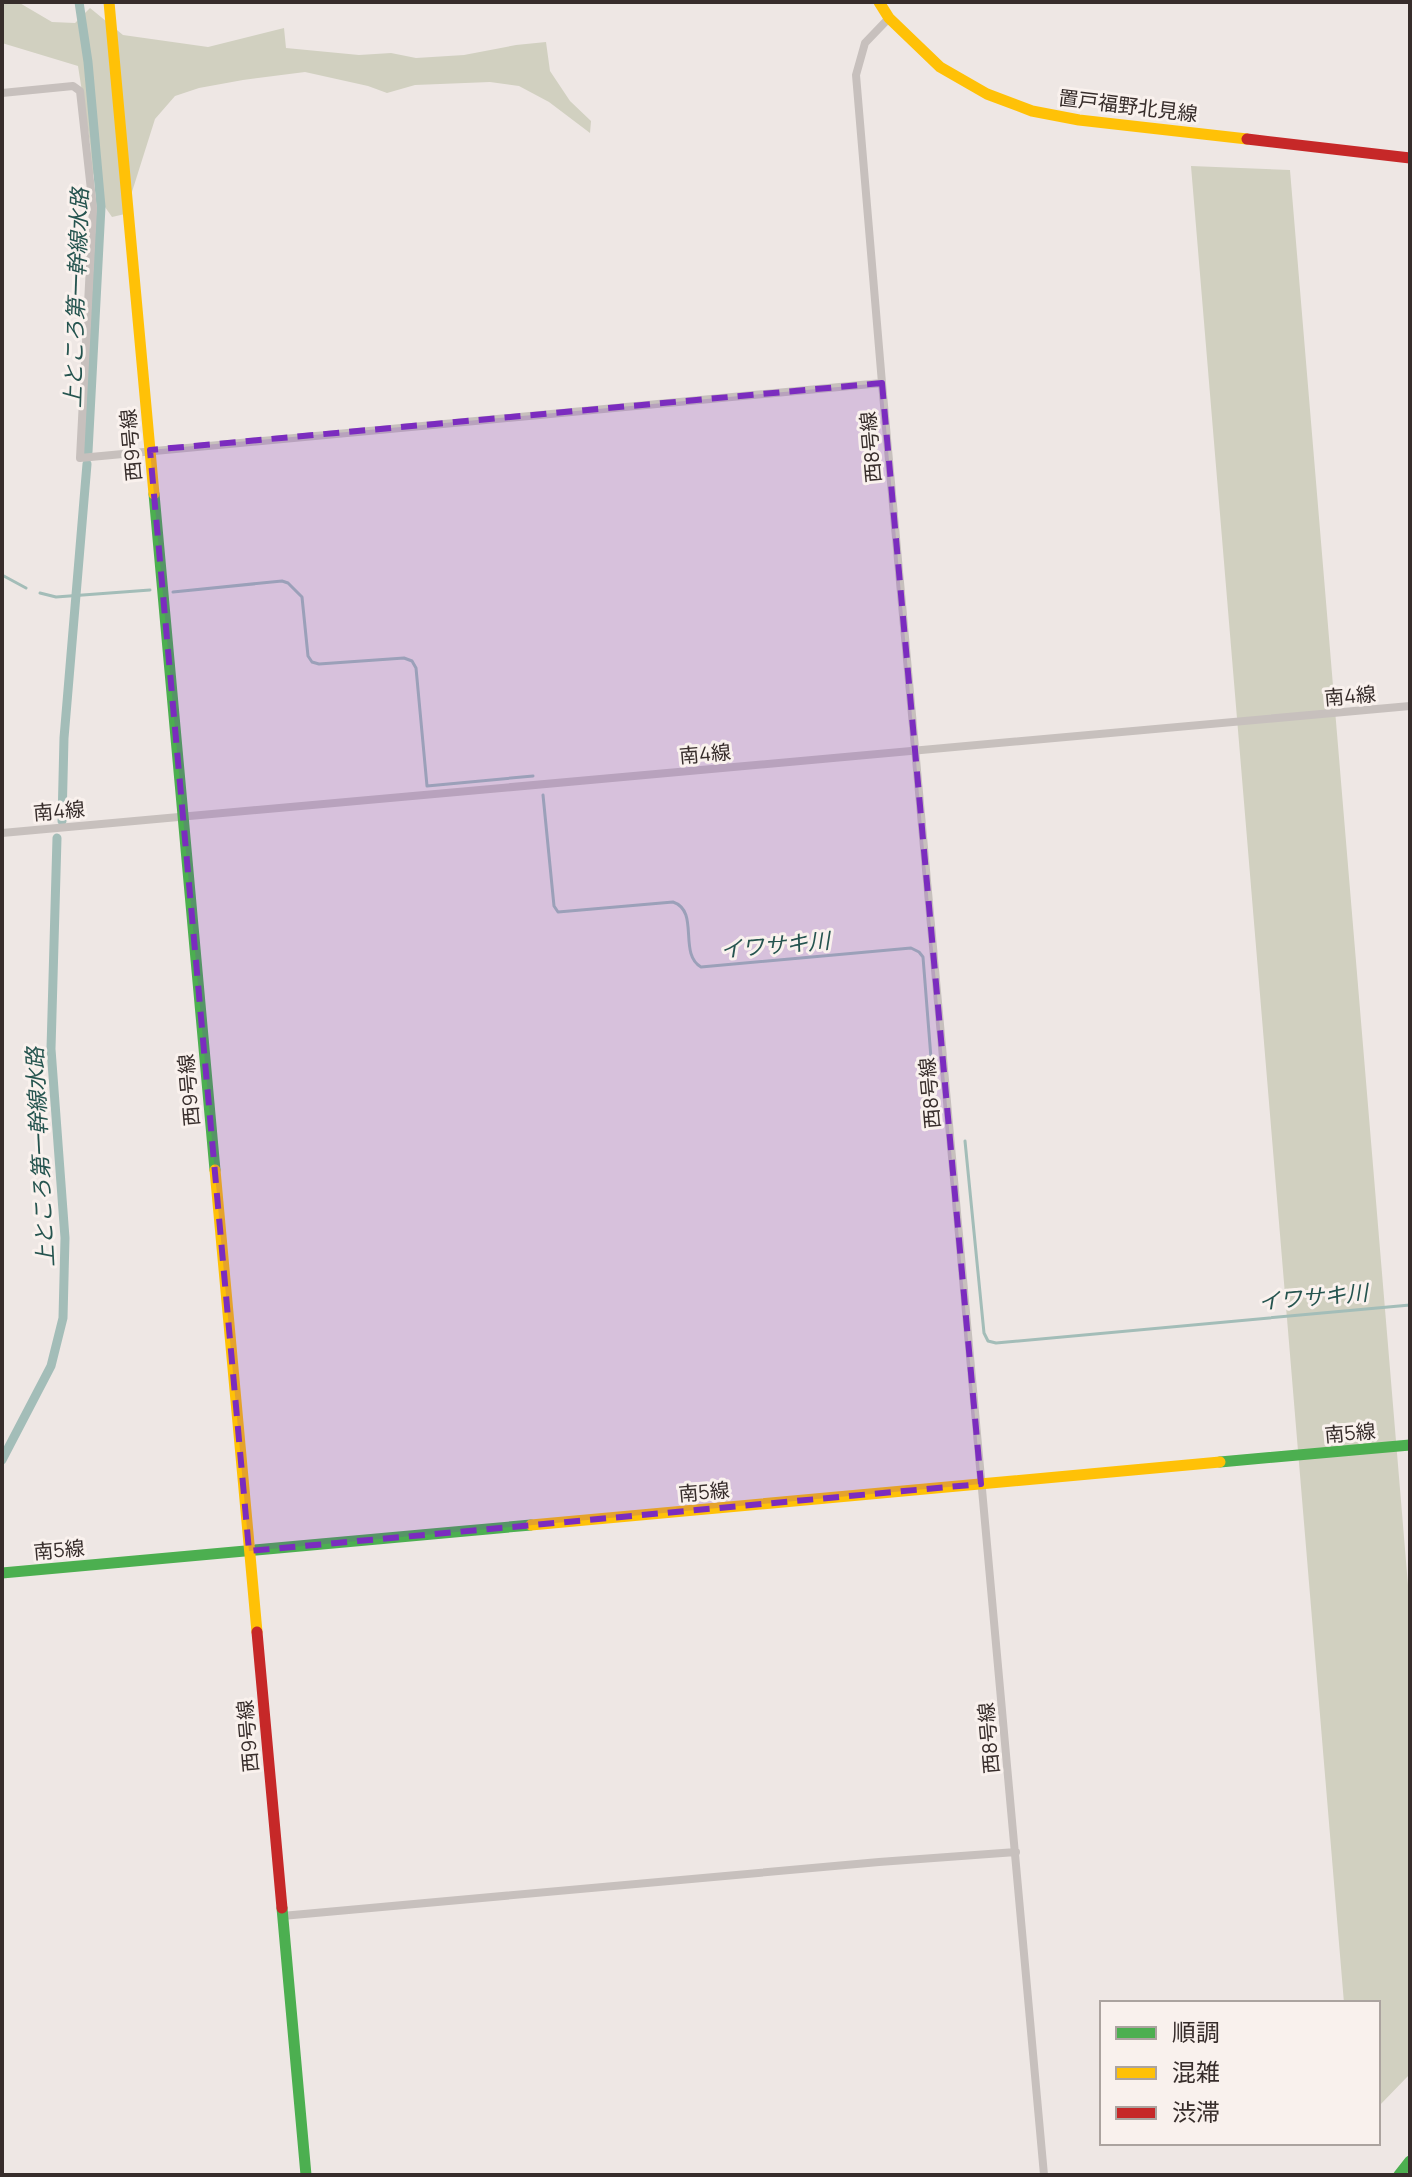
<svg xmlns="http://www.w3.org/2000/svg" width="1412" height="2177" viewBox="0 0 1412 2177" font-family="Manrope,'Noto Sans JP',sans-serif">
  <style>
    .green { fill: #d1d0c0 }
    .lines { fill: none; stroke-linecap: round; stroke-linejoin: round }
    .stream { stroke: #a3bdb8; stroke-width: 3 }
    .canal { stroke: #a3bdb8; stroke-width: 9 }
    .street { stroke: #c7c0bd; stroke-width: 8 }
    .fast { stroke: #4caf50; stroke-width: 11 }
    .slow { stroke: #ffc107; stroke-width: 11 }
    .jam { stroke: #c62828; stroke-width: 11 }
    .marked { fill: #7b2cbf; fill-opacity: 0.2; stroke: #7b2cbf; stroke-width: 6; stroke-dasharray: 16 10; stroke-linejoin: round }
    .labels { text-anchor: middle; stroke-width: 6; stroke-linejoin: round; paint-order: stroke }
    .street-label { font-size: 20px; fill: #372d2b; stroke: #f9f1ed }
    .water-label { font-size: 22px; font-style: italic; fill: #25544f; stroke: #f9f1ed }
  </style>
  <rect width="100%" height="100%" fill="#eee7e4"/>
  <path class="green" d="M 2,2 L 18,2 L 52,22 L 75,23 L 90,8 L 123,35 L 208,47 L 284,28 L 286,48 L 359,55 L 391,53 L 416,58 L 464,55 L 516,45 L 546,42 L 550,71 L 570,101 L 591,121 L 590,133 L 549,102 L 519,86 L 490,82 L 415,85 L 387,93 L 368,86 L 305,72 L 243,80 L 199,88 L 175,96 L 155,119 L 125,214 L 112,217 L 105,207 L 92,170 L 90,143 L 78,66 L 2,43 Z
    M 1191,166 L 1290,170 L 1410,1609 L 1410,2074 L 1378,2107 L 1378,2003 L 1344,2003 Z"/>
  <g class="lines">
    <path class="stream" d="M 2,575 L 26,588
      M 173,592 L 282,581 L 288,583 L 302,597 L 308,656 L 312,662 L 319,664 L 404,658 L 412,661 L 416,668 L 427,786 L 533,776
      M 40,593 L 56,597 L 150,590
      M 543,795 L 554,906 L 558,912 L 673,902 C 700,911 678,954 701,967 L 911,948 L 919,952 L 923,957 L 934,1096
      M 965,1141 L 984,1333 L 988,1341 L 996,1343 L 1410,1305"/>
    <path class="canal" d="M 79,2 L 88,62 L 101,207 L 88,452
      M 62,821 L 64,738 L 87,464
      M 2,1460 L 51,1366 L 63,1318 L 65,1238 L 51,1049 L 57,838"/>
    <path class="street" d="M 889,18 L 865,43 L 856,75 L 882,383 L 1044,2175
      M 2,93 L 73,86 L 80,91 L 93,208 L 80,458 L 882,383
      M 2,833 L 1410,706
      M 282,1916 L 879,1862 L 1016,1852"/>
    <path class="fast" d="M 154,494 L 215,1170
      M 1220,1462 L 1410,1445
      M 2,1573 L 531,1525
      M 282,1908 L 306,2175
      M 1399,2175 L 1410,2161"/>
    <path class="slow" d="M 109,2 L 154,494
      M 879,2 L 889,18 L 940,67 L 987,94 L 1032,111 L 1079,120 L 1247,139
      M 215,1170 L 257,1632
      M 531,1525 L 1220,1462"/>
    <path class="jam" d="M 1247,139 L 1410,158
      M 257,1632 L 282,1908"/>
  </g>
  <path class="marked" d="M 882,383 L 981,1484 L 249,1551 L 150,450 Z"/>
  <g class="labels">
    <g class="street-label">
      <text transform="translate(1128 106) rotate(7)" y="7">置戸福野北見線</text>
      <text transform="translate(131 445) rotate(-95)" y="7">西9号線</text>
      <text transform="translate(871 447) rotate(-95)" y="7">西8号線</text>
      <text transform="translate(1350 696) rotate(-5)" y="7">南4線</text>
      <text transform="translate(705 754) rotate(-5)" y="7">南4線</text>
      <text transform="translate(59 811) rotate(-5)" y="7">南4線</text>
      <text transform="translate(189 1090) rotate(-95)" y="7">西9号線</text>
      <text transform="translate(930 1093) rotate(-95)" y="7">西8号線</text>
      <text transform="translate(1350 1433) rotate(-5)" y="7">南5線</text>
      <text transform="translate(704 1492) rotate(-5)" y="7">南5線</text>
      <text transform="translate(59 1550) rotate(-5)" y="7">南5線</text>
      <text transform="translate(248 1736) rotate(-95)" y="7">西9号線</text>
      <text transform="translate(989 1738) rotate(-95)" y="7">西8号線</text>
    </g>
    <g class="water-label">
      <text transform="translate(76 298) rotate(-88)" y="8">上ところ第一幹線水路</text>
      <text transform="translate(775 945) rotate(-5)" y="8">イワサキ川</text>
      <text transform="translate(40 1157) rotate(-93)" y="8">上ところ第一幹線水路</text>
      <text transform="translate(1313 1297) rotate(-5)" y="8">イワサキ川</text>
    </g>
  </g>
  <rect width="1412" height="2177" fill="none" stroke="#372d2b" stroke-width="8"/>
  <rect x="1100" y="2001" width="280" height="144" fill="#f9f1ed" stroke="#aba39f" stroke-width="2"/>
  <rect x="1116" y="2027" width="40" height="12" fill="#4caf50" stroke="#aba39f" stroke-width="2"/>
  <text x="1172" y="2041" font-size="24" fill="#372d2b">順調</text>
  <rect x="1116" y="2067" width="40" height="12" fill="#ffc107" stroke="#aba39f" stroke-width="2"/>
  <text x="1172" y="2081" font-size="24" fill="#372d2b">混雑</text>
  <rect x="1116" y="2107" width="40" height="12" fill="#c62828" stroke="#aba39f" stroke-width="2"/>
  <text x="1172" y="2121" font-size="24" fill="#372d2b">渋滞</text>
</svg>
